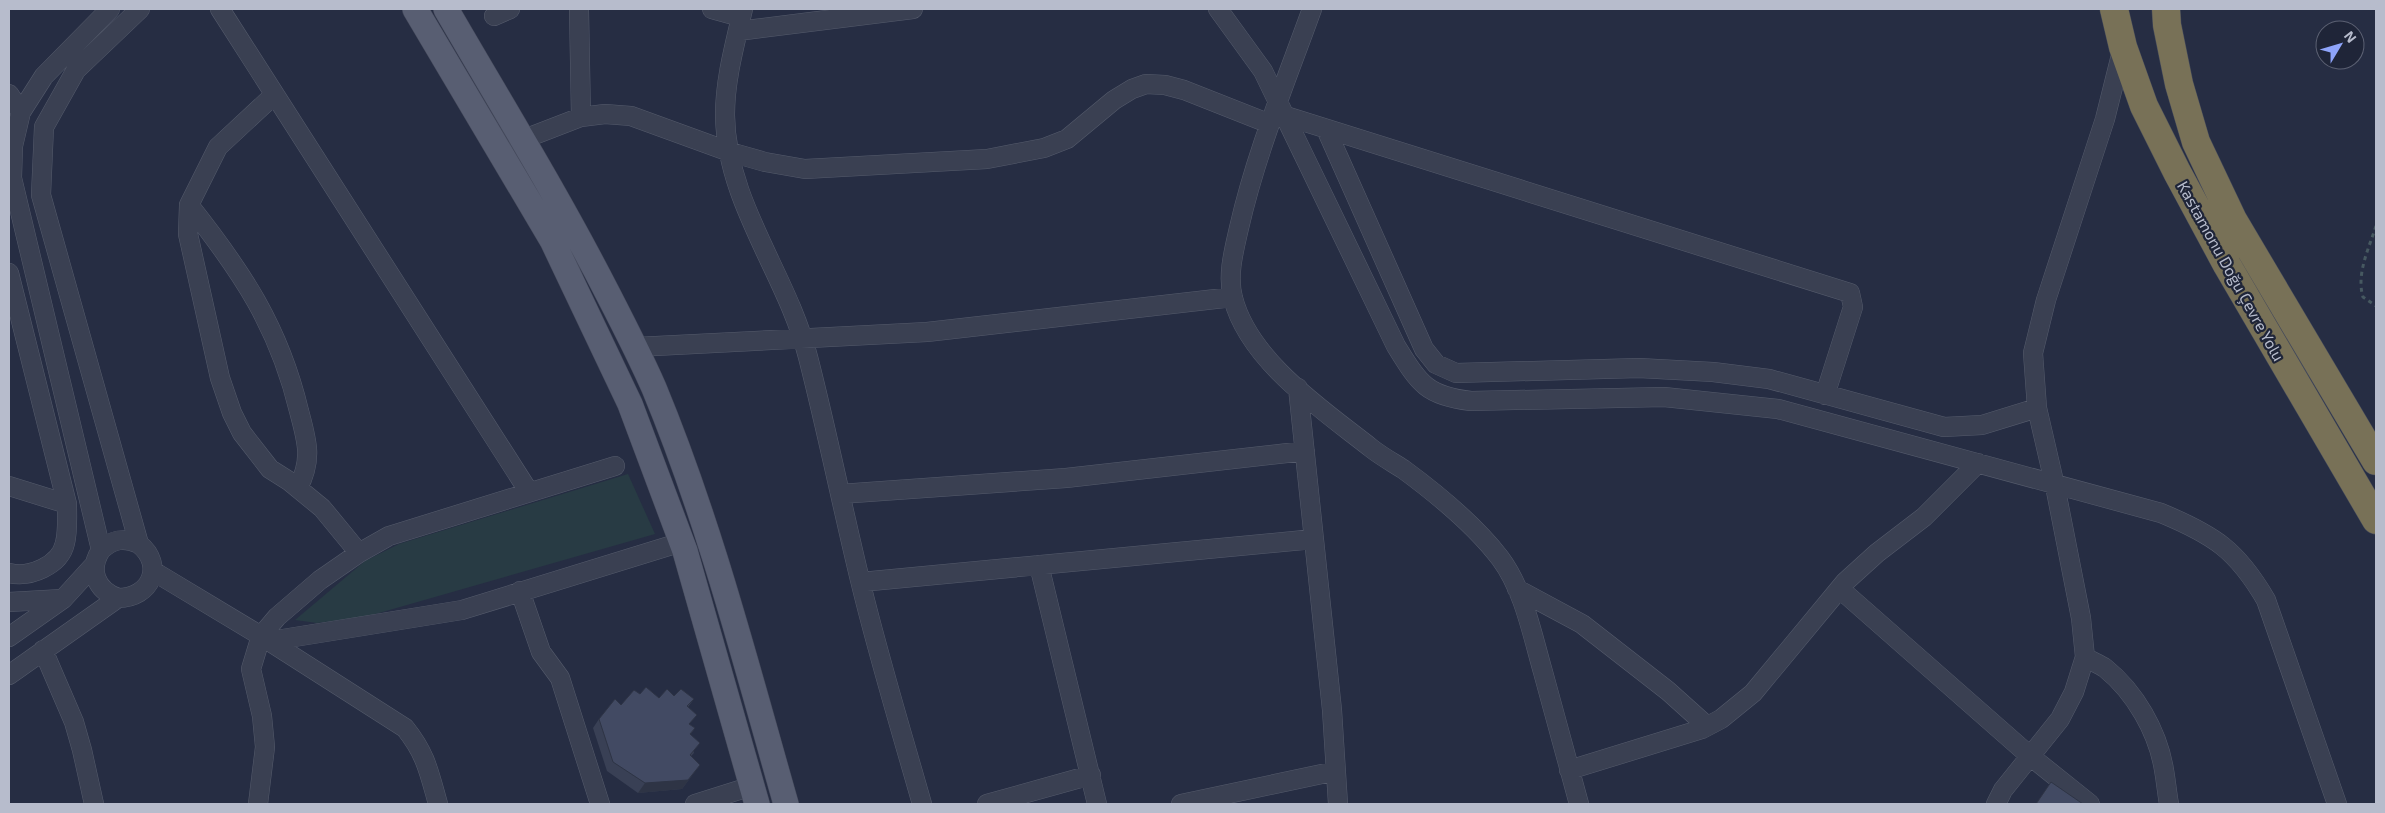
<svg xmlns="http://www.w3.org/2000/svg" width="2385" height="813" viewBox="0 0 2385 813" font-family="'Exo 2',sans-serif">
  <style>
    .green { fill: #283b44 }
    .lines { fill: none; stroke-linecap: round; stroke-linejoin: round }
    .minor-casing { stroke: #555b6c; stroke-width: 20 }
    .major-casing { stroke: #44495b; stroke-width: 26 }
    .highway-casing { stroke: #42485a; stroke-width: 29 }
    .path { stroke: #465860; stroke-width: 3; stroke-dasharray: 4 4; stroke-linecap: butt }
    .minor { stroke: #3a4052; stroke-width: 19 }
    .major { stroke: #585e72; stroke-width: 25 }
    .highway { stroke: #787157; stroke-width: 28 }
    .wall { fill: #394055 }
    .shaded-wall { fill: #2e3445 }
    .building { fill: #424a63; stroke: #2e3445 }
    .labels { text-anchor: middle; stroke-width: 4.5; stroke-linejoin: round; paint-order: stroke }
    .street-label { font-size: 16px; fill: #b7bccc; stroke: #1f2538 }
  </style>
  <rect width="100%" height="100%" fill="#262d43"/>
  <path class="green" d="M 628,474 L 655,534 L 365,617 L 317,623 L 295,620 L 365,561 L 399,544 Z"/>
  <g class="lines">
    <defs>
      <path id="minor" d="M 110,9 L 44,76 L 21,112 L 13,146 L 12,178 L 101,550 C 88,570 96,590 118,598
        M 220,9 L 529,492
        M 579,9 L 581,117
        M 712,9 L 741,17
        M 743,9 C 735,44 725,79 725,115 C 726,203 787,274 808,357 C 827,431 842,506 860,580 C 878,655 901,730 922,804
        M 1218,9 L 1263,71 L 1396,346 C 1419,383 1426,396 1471,401 L 1664,397 L 1778,409 L 2161,513 C 2214,535 2237,550 2266,600 L 2337,804
        M 1312,9 C 1286,81 1256,153 1239,228 C 1234,250 1227,275 1233,298 C 1249,361 1323,410 1371,448 C 1381,456 1392,462 1403,469 C 1437,494 1474,524 1500,558 C 1524,590 1532,634 1543,672 C 1555,716 1567,760 1579,804
        M 494,16 L 510,9
        M 738,31 L 913,9
        M 9,94 L 21,112
        M 274,95 L 218,147 L 189,205 L 188,234 L 220,378 L 232,413 L 242,433 L 270,469 L 289,481 L 322,508 L 359,553
        M 1286,116 L 1850,293 L 1853,307 L 1825,395
        M 1326,129 L 1424,349 L 1436,364 L 1456,373 L 1639,368 L 1713,372 L 1769,379 L 1944,427 L 1982,425 L 2037,408
        M 524,139 L 581,117 L 605,114 L 631,116 L 730,152 L 765,162 L 805,169 L 987,159 L 1044,148 L 1067,139 L 1114,100 L 1132,89 L 1146,84 L 1165,85 L 1184,90 L 1270,124
        M 189,205 C 242,272 279,327 299,411 C 307,441 313,459 298,488
        M 9,273 L 67,504 C 67,517 68,531 65,543 C 60,566 29,578 9,573
        M 636,347 L 927,332 L 1233,297
        M 1298,388 L 1332,710 L 1338,804
        M 9,486 L 67,504
        M 840,494 L 1066,478 L 1305,451
        M 101,550 C 113,539 124,537 139,544
        M 1039,565 L 1097,804
        M 153,571 L 261,636 L 405,728 C 426,754 429,772 438,804
        M 861,582 L 1314,539
        M 1517,589 L 1582,624 L 1668,691 L 1707,726
        M 1840,589 L 2030,756 L 2090,804
        M 520,591 L 541,652 L 560,678 L 600,804
        M 9,602 L 62,599
        M 9,637 L 63,599 L 94,565
        M 270,641 L 462,610 L 682,542
        M 43,650 L 74,722 L 82,750 L 94,804
        M 2085,657 C 2091,661 2099,664 2105,668 C 2135,692 2158,732 2164,770 C 2166,781 2167,793 2169,804
        M 9,675 L 118,598 C 151,598 165,565 139,544 L 41,195 L 44,127 L 76,70 L 140,9
        M 1569,770 L 1702,729 L 1721,719 L 1753,693 L 1845,582 L 1877,553 L 1924,517 L 1978,463
        M 258,804 L 265,747 L 262,716 L 251,669 L 261,636 L 277,617 L 320,580 L 359,553 L 389,536 L 615,466
        M 695,804 L 752,786
        M 987,804 L 1091,775
        M 1181,804 L 1336,771
        M 1996,804 L 2003,790 L 2060,719 L 2074,692 L 2085,657 L 2081,618 L 2055,486 L 2037,408 L 2033,353 L 2046,300 L 2105,119 L 2123,47"/>
      <path id="major" d="M 415,9 L 552,240 L 630,404 L 685,551 L 757,804
        M 446,9 C 501,104 558,196 608,294 C 624,325 640,356 654,388 C 710,523 746,664 786,804"/>
      <path id="highway" d="M 2114,9 L 2123,47 L 2144,106 L 2177,172 L 2227,265 L 2376,520
        M 2166,9 L 2167,25 L 2179,84 L 2196,142 L 2233,220 L 2376,461"/>
    </defs>
    <use href="#minor" class="minor-casing"/>
    <use href="#major" class="major-casing"/>
    <use href="#highway" class="highway-casing"/>
    <path class="path" d="M 2376,226 C 2369,248 2356,274 2363,297 L 2376,306"/>
    <use href="#minor" class="minor"/>
    <use href="#major" class="major"/>
    <use href="#highway" class="highway"/>
  </g>
  <path class="wall" d="M 640,694 L 659,698 L 694,699 L 688,707 L 690,725 L 695,728 L 690,735 L 694,753 L 691,756 L 693,774 L 682,789 L 638,793 L 607,771 L 593,728 L 599,719 L 621,705 Z"/>
  <path class="shaded-wall" d="M 700,765 L 682,789 L 638,793 L 645,783 Z"/>
  <path class="building" d="M 646,687 L 659,698 L 667,689 L 674,696 L 681,689 L 694,699 L 687,706 L 697,715 L 689,724 L 695,728 L 690,734 L 700,743 L 690,755 L 700,765 L 688,780 L 645,783 L 613,762 L 599,719 L 615,699 L 621,705 L 634,690 L 640,694 Z
    M 2051,782 L 2083,804 L 2036,804 Z"/>
  <g class="labels">
    <g class="street-label">
      <text transform="translate(2231 271) rotate(61)" y="6">Kastamonu Doğu Çevre Yolu</text>
    </g>
  </g>
  <rect width="2385" height="813" fill="none" stroke="#b7bccc" stroke-width="20"/>
  <g transform="translate(2340 45) rotate(52)"><circle r="24" fill="#1f2538" stroke="#5c6173"/>
  <path d="M0-4L9 19L0 12L-9 19Z" fill="#8ea4fa"/>
  <text y="-8" font-size="14" font-weight="bold" text-anchor="middle" fill="#b7bccc">N</text>
  </g>
</svg>
